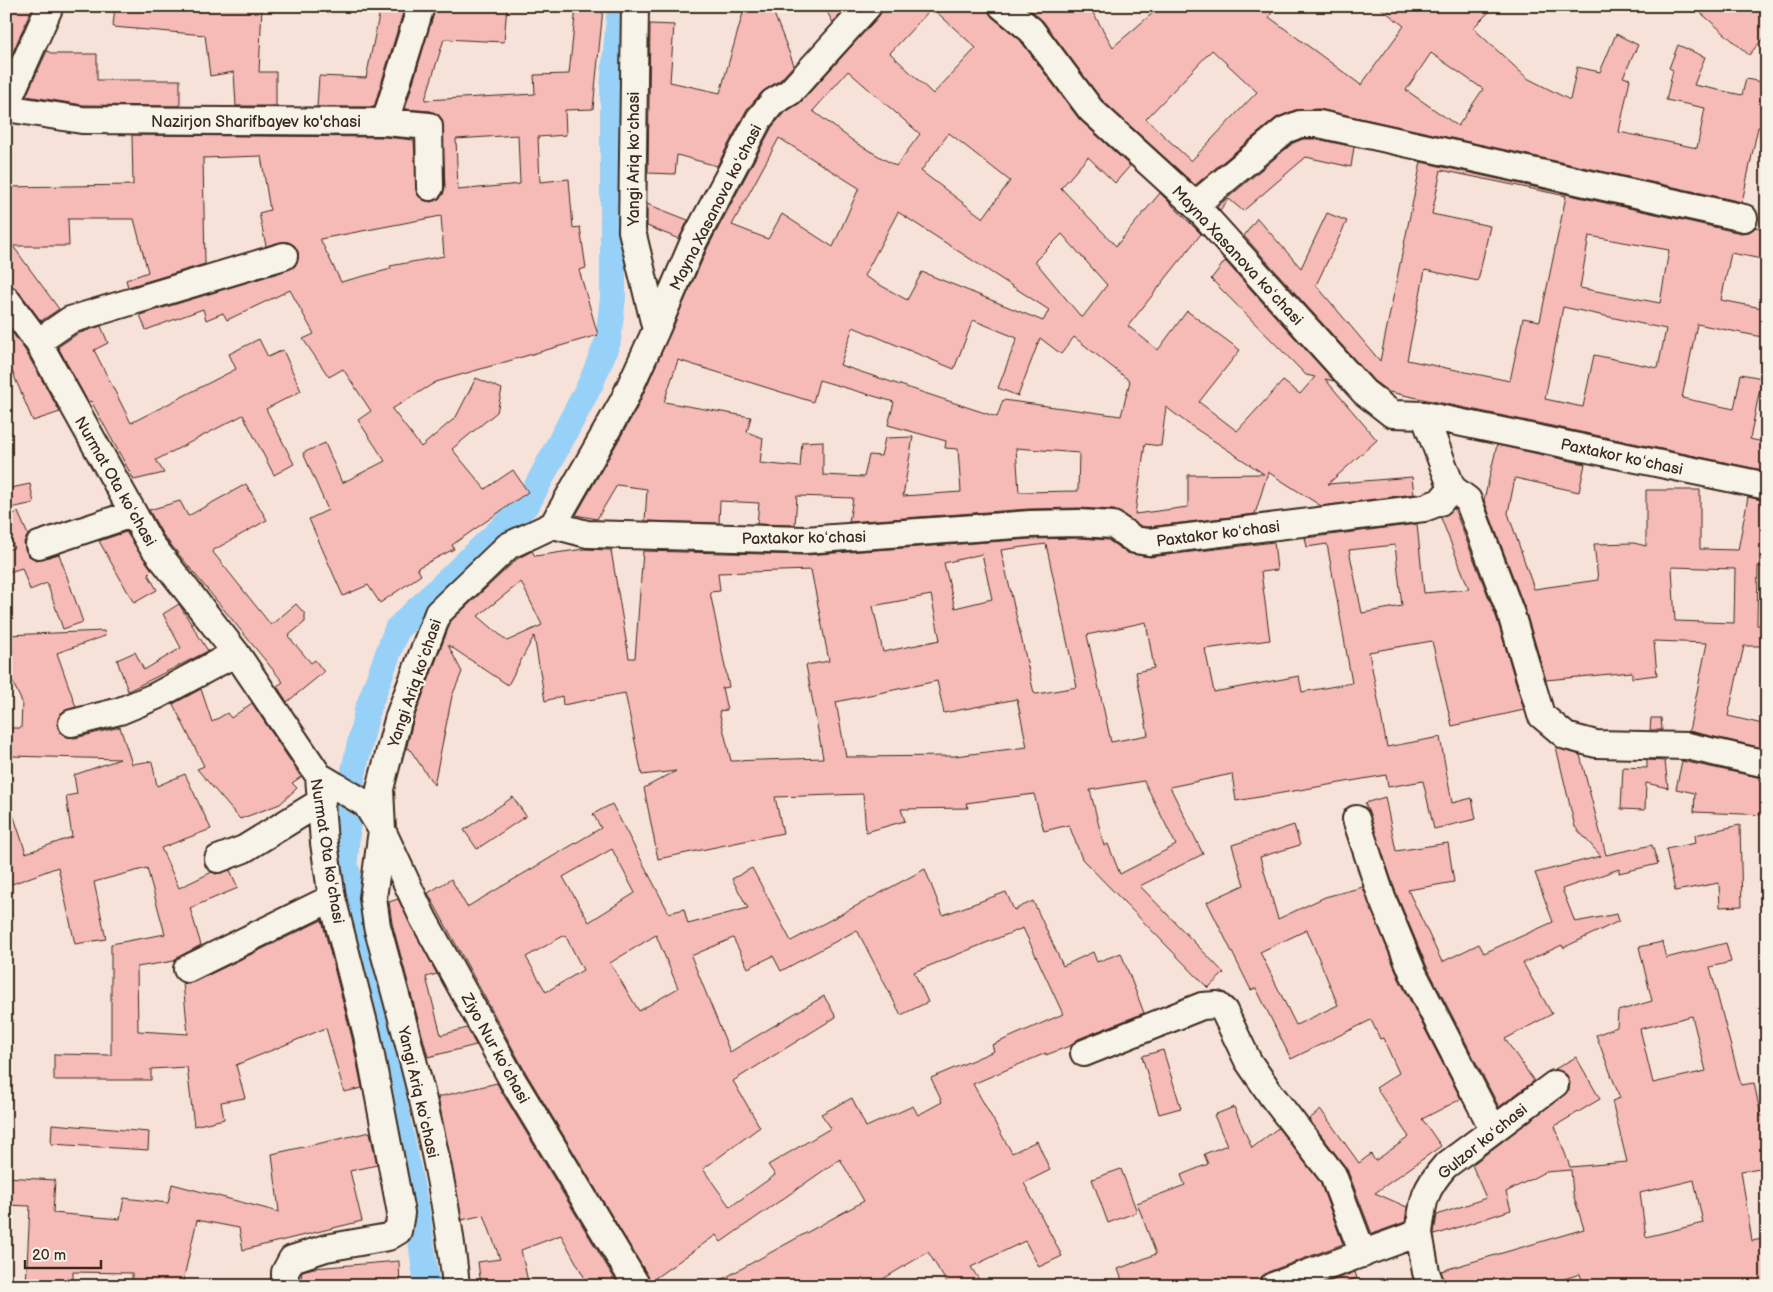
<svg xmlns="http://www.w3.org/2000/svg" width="1773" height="1292" viewBox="0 0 1773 1292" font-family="'Balsamiq Sans',sans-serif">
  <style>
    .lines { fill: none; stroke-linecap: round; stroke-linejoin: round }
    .canal { stroke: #98d1f8; stroke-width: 26 }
    .building { fill: #f6bab7; stroke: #3b2a1e; fill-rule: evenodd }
    .minor-casing { stroke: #3b2a1e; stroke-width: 30 }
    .minor { stroke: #f7f3e8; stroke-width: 26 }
    .labels { text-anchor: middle; stroke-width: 4.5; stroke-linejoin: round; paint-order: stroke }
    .street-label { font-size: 16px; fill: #3b2a1e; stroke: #f7f3e8 }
  </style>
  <rect width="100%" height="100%" fill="#f7e2d9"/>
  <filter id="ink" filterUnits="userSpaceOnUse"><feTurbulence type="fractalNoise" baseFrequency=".02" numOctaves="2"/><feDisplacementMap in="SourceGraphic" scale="10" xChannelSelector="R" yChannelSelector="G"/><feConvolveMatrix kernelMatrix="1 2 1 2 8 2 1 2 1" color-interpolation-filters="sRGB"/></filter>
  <g filter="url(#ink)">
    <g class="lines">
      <path class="canal" d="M 427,1286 L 418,1218 L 345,861 L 350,789 L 367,711 L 397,629 L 528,503 L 591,383 L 608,341 L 613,297 L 613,87 L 620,6"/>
    </g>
    <path class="building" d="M 6,6 L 33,6 L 6,68 Z
      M 115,6 L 174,6 L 173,12 L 203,6 L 262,6 L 259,72 L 276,72 L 276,106 L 236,106 L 234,72 L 210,76 L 205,35 L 113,27 Z
      M 381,6 L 405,6 L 374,107 L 317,107 L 319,76 L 366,78 Z
      M 436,6 L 507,6 L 504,42 L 444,39 L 425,100 L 535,94 L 534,75 L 569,74 L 576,7 L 603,9 L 593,109 L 565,110 L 566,135 L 538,137 L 540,182 L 569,179 L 573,228 L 580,227 L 586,268 L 579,270 L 598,335 L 436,382 L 392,409 L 421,447 L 456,417 L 476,378 L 502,389 L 497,412 L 452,449 L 485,489 L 513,470 L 528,492 L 452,545 L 454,549 L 417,568 L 421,575 L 380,603 L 368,585 L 343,596 L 309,519 L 328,510 L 303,453 L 325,443 L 342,483 L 385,461 L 358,420 L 371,411 L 343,369 L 329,377 L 303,339 L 314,334 L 290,290 L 227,320 L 223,313 L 206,320 L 203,309 L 146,330 L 140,315 L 288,270 L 295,266 L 298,260 L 298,252 L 294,245 L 288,242 L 280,242 L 266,246 L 259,213 L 270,210 L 261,156 L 203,158 L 205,264 L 128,287 L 126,280 L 148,272 L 134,219 L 68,219 L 69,246 L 13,246 L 59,309 L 41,321 L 18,290 L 6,284 L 6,187 L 133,185 L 132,135 L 384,137 L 414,140 L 417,194 L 423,200 L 431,202 L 437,200 L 443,195 L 445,187 L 442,119 L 431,111 L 405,109 ZM 518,135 L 520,184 L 458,190 L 456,139 ZM 441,216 L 444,256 L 390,266 L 391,269 L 341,282 L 320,239 Z
      M 745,6 L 771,6 L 794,65 L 780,80 L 762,92 L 747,109 L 717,166 L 677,155 L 675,174 L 648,173 L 650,24 L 674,25 L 670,82 L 720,93 Z
      M 824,6 L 848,6 L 833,23 Z
      M 883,6 L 987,6 L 992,17 L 1020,40 L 1079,119 L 1130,166 L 1115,183 L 1088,157 L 1061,188 L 1116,246 L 1160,193 L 1201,234 L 1128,326 L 1158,350 L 1187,311 L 1240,350 L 1199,402 L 1237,431 L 1283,381 L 1300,394 L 1315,377 L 1306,375 L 1211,279 L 1225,261 L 1334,381 L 1325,379 L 1377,440 L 1328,484 L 1412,477 L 1414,494 L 1321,506 L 1268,472 L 1255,514 L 1148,527 L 1141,526 L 1114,510 L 1079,508 L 1029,509 L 849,522 L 853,498 L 797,496 L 795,525 L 757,524 L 759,503 L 720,501 L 719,523 L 645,521 L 647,489 L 617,485 L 597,519 L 576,515 L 637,408 L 708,247 L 772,127 L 783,114 L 801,102 L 879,16 ZM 932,8 L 976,48 L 933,94 L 890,53 ZM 848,71 L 920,134 L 896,166 L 856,143 L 813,111 ZM 949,133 L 1010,181 L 983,218 L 921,171 ZM 779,138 L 859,188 L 833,247 L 782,214 L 768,239 L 732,225 ZM 898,212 L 1049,310 L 1043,321 L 922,272 L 907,300 L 864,276 ZM 1062,234 L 1107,285 L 1082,318 L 1035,261 ZM 973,320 L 1017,338 L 998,388 L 1018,396 L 1040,338 L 1061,354 L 1074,337 L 1130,381 L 1121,416 L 1003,400 L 997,417 L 840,365 L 853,327 L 954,369 ZM 678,360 L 813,402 L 819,380 L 894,402 L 888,425 L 946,441 L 945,448 L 958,449 L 961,492 L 903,496 L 913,437 L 885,438 L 881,456 L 869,455 L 864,477 L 823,475 L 823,441 L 802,442 L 800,467 L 760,463 L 763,438 L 747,432 L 751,417 L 664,402 ZM 1166,407 L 1187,423 L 1264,474 L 1188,475 L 1188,507 L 1135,514 L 1145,444 L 1161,446 ZM 1016,448 L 1079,453 L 1078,491 L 1019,492 Z
      M 1026,6 L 1089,6 L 1113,47 L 1161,6 L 1276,6 L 1269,17 L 1361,85 L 1404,26 L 1378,6 L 1495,6 L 1473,28 L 1527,78 L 1570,100 L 1577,67 L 1600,72 L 1616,34 L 1638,45 L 1623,77 L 1630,79 L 1619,132 L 1697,148 L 1705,108 L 1666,100 L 1673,70 L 1669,68 L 1678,45 L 1705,57 L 1694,85 L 1742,95 L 1746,79 L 1767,83 L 1767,128 L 1758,127 L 1742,202 L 1319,109 L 1295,110 L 1276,118 L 1195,185 L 1102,100 L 1043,21 ZM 1212,50 L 1257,92 L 1191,161 L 1146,119 ZM 1431,53 L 1483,89 L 1458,126 L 1406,90 Z
      M 1693,6 L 1767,6 L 1767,34 L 1749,55 Z
      M 47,51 L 53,54 L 97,54 L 97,80 L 180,80 L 180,106 L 83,105 L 26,96 Z
      M 1303,139 L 1317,139 L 1354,147 L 1351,167 L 1306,157 L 1243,211 L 1229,199 L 1220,210 L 1217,207 L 1293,143 Z
      M 1421,162 L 1741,233 L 1749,232 L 1756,227 L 1767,230 L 1767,260 L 1731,253 L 1721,300 L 1767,309 L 1767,338 L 1697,324 L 1682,398 L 1734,409 L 1741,374 L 1762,378 L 1750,439 L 1767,443 L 1767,471 L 1389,392 L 1374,381 L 1244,236 L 1257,218 L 1301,268 L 1327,213 L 1347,221 L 1316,285 L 1380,361 ZM 1441,170 L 1566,196 L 1540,321 L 1523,318 L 1510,381 L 1407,360 L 1425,270 L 1478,281 L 1490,226 L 1432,214 ZM 1589,236 L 1669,250 L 1660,303 L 1580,288 ZM 1563,307 L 1666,329 L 1658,368 L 1594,355 L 1583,407 L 1545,399 Z
      M 647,204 L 688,220 L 679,239 L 647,226 Z
      M 6,324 L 25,350 L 60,412 L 33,421 L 12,371 L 6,372 Z
      M 101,326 L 108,343 L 94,350 L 131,423 L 236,369 L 229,354 L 259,339 L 268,357 L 283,350 L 301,391 L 266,409 L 294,464 L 274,475 L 243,415 L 156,460 L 164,473 L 134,480 L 91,401 L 88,402 L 58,347 L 77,334 Z
      M 1497,445 L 1585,464 L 1579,492 L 1515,478 L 1508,513 L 1534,589 L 1598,580 L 1594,544 L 1634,543 L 1646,546 L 1646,490 L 1700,490 L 1700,549 L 1738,550 L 1748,497 L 1767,501 L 1767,568 L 1758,566 L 1757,625 L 1767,626 L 1767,646 L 1744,646 L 1728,716 L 1767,725 L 1767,749 L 1689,731 L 1707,643 L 1654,641 L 1657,675 L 1632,678 L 1632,672 L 1546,680 L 1525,609 L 1484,500 ZM 1672,567 L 1735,569 L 1734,623 L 1675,621 Z
      M 30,484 L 34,503 L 6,509 L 6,489 Z
      M 246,484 L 267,520 L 212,551 L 271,625 L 296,604 L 305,614 L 305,622 L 288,636 L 311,663 L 315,660 L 324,672 L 287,702 L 277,686 L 283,682 L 163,535 L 149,510 L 180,501 L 188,516 Z
      M 1454,508 L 1497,619 L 1524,710 L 1452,726 L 1432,641 L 1369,652 L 1387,747 L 1440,737 L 1452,803 L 1472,798 L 1476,819 L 1434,829 L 1423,781 L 1388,787 L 1386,775 L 1236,801 L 1232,774 L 1170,787 L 1203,854 L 1140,886 L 1224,973 L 1208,988 L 1082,859 L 1069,825 L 1044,831 L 1034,794 L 966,803 L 968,808 L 901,809 L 905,821 L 866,832 L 863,794 L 775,797 L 783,833 L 658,859 L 644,788 L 676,771 L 642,775 L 625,693 L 563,705 L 562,696 L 545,701 L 534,636 L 508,685 L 448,645 L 462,672 L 452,696 L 434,785 L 409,748 L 406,750 L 413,721 L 451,621 L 517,559 L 532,551 L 535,556 L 584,549 L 611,550 L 629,658 L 635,658 L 643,551 L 806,555 L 1031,539 L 1079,538 L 1108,540 L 1127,553 L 1150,557 L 1274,542 L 1277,570 L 1261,572 L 1270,640 L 1205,649 L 1214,692 L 1299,676 L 1302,692 L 1352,683 L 1327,544 L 1307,547 L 1305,538 L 1417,524 L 1424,593 L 1469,589 L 1441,518 ZM 1046,544 L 1077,687 L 1037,694 L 1034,693 L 1001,550 ZM 1395,545 L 1402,606 L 1362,613 L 1349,550 ZM 982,554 L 992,599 L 955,608 L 944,563 ZM 811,570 L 829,661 L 806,665 L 823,758 L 731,761 L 719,711 L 727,710 L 722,688 L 729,687 L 710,592 L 720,591 L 718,573 ZM 521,582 L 542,625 L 507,641 L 478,616 ZM 931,595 L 940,640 L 883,652 L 873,606 ZM 1146,622 L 1154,668 L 1136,672 L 1148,735 L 1111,742 L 1087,635 ZM 937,681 L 944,713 L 1017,699 L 1027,747 L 955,756 L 846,757 L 836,702 ZM 1144,781 L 1176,845 L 1120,874 L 1108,844 L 1104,846 L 1090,790 Z
      M 18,512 L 28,535 L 24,542 L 25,549 L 29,556 L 36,560 L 59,554 L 83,622 L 63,629 L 47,583 L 30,590 L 22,568 L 6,573 L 6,550 L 14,548 L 6,525 L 6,517 Z
      M 126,532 L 152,570 L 148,574 L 157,590 L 134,603 L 99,541 Z
      M 179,604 L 208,651 L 128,691 L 117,660 L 135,652 L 144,670 L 181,648 L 163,614 Z
      M 104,631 L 105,636 L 57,653 L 76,707 L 61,713 L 58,719 L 58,727 L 61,733 L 67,737 L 75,738 L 120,727 L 132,764 L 152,761 L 157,786 L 185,774 L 211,829 L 161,848 L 179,888 L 212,872 L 216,874 L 230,870 L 238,888 L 190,908 L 201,945 L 180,956 L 174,961 L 137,967 L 138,1031 L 188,1034 L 183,983 L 194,982 L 322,920 L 352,1038 L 362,1088 L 344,1092 L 326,1028 L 236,1065 L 245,1098 L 221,1102 L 224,1119 L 194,1126 L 187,1067 L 151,1069 L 151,1080 L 54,1080 L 54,1054 L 111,1055 L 111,944 L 165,934 L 147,868 L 94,882 L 106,939 L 75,944 L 58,867 L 12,884 L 6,868 L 6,805 L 10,805 L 26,853 L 72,837 L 66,796 L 77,794 L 74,775 L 120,759 L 10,756 L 11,728 L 21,728 L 22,702 L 6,668 L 6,635 Z
      M 201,689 L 212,722 L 227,713 L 231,718 L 252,703 L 301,777 L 292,783 L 297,788 L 280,804 L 240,819 L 197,769 L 204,766 L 173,704 Z
      M 1651,718 L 1661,718 L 1662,730 L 1650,730 Z
      M 1556,747 L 1580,755 L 1606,855 L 1652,845 L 1658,864 L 1619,873 L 1619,869 L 1562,889 L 1575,922 L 1617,914 L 1619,921 L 1563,948 L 1562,945 L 1523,963 L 1552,1014 L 1505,1039 L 1534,1081 L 1499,1107 L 1427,967 L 1396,893 L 1365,803 L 1385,797 L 1396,851 L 1448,843 L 1454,882 L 1408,890 L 1442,962 L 1479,944 L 1484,953 L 1553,922 L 1535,873 L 1601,856 L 1575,827 Z
      M 1647,760 L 1665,761 L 1668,788 L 1646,783 L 1645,810 L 1621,809 L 1623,767 L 1647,768 Z
      M 1682,761 L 1767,779 L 1767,815 L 1694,812 L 1695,793 L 1676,789 Z
      M 513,797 L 526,816 L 477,849 L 464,830 Z
      M 612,804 L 669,913 L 684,909 L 688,924 L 748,908 L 732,879 L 752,868 L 791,941 L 925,869 L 943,915 L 1006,892 L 1014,910 L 1033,901 L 1063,966 L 1093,952 L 1097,962 L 1121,953 L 1144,1013 L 1078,1039 L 1072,1045 L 1046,1055 L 1046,1053 L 973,1084 L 1012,1153 L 1037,1141 L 1050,1170 L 1024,1183 L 1062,1256 L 1039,1267 L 1025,1241 L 971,1267 L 983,1286 L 949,1286 L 928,1252 L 883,1279 L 887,1286 L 710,1286 L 864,1201 L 840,1159 L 721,1242 L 716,1235 L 651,1281 L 526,1073 L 428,893 L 451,879 L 467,907 L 601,828 L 593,814 ZM 612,849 L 635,893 L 589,922 L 563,877 ZM 1023,928 L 1063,1014 L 992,1045 L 994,1051 L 931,1078 L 942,1102 L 918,1115 L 913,1106 L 866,1127 L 852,1098 L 821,1114 L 831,1128 L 768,1165 L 775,1175 L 730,1207 L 703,1169 L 760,1127 L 733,1081 L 836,1017 L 824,996 L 730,1052 L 691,956 L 733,938 L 748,968 L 773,956 L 781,971 L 857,930 L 901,1015 L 928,1002 L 914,972 ZM 565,935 L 583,970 L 546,992 L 526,957 ZM 656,935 L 678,988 L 639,1011 L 610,963 Z
      M 1294,825 L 1300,845 L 1260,857 L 1278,919 L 1325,897 L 1363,887 L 1399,979 L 1461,1099 L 1422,1119 L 1441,1146 L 1375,1193 L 1407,1207 L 1405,1222 L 1372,1234 L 1347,1169 L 1309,1119 L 1321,1110 L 1359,1163 L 1371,1154 L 1375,1161 L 1409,1137 L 1376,1088 L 1399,1073 L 1383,1038 L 1380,1039 L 1371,1020 L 1291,1059 L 1256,988 L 1251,990 L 1207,902 L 1244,885 L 1232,845 ZM 1307,930 L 1338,1005 L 1296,1025 L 1260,952 Z
      M 1740,825 L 1742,906 L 1720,907 L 1719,883 L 1675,891 L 1666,849 L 1696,843 L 1695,835 Z
      M 398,899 L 437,974 L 426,977 L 441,1035 L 467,1028 L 476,1045 L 428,1057 L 392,923 L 389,902 Z
      M 1662,942 L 1666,958 L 1726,943 L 1731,962 L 1710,967 L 1741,1085 L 1754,1083 L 1761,1116 L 1767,1115 L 1767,1167 L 1741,1171 L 1752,1241 L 1767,1238 L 1767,1286 L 1584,1286 L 1580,1274 L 1542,1286 L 1505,1286 L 1502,1278 L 1477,1286 L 1446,1286 L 1441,1271 L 1584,1229 L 1573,1194 L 1571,1170 L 1545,1172 L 1506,1192 L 1511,1210 L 1435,1235 L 1434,1233 L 1437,1215 L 1486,1198 L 1472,1165 L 1569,1090 L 1570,1083 L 1567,1075 L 1555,1069 L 1576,1057 L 1600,1099 L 1555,1126 L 1570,1167 L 1627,1162 L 1612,1101 L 1620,1098 L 1596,1035 L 1617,1027 L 1618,1011 L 1652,1001 L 1639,947 ZM 1692,1016 L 1706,1071 L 1653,1083 L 1640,1029 ZM 1694,1180 L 1703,1223 L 1646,1237 L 1640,1193 Z
      M 1163,1050 L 1181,1108 L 1159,1114 L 1142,1056 Z
      M 497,1083 L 500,1089 L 619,1286 L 589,1286 L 561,1235 L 521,1250 L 529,1286 L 481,1286 L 478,1262 L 500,1259 L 484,1215 L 462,1220 L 438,1097 Z
      M 1234,1107 L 1252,1148 L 1278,1128 L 1320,1182 L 1343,1244 L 1268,1272 L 1261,1277 L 1258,1286 L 1124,1286 L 1118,1269 L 1156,1254 L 1137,1203 L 1185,1185 L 1181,1175 L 1208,1164 L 1204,1154 L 1227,1145 L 1214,1115 Z
      M 52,1124 L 149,1132 L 148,1150 L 51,1144 Z
      M 370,1132 L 377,1165 L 350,1171 L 362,1221 L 243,1250 L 239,1228 L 197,1220 L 182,1286 L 132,1283 L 132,1273 L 73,1272 L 73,1286 L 26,1286 L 30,1206 L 6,1205 L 6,1177 L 55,1180 L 53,1213 L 120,1219 L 124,1198 L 168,1203 L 172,1184 L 279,1212 L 272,1154 Z
      M 1121,1169 L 1137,1212 L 1108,1223 L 1092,1179 Z
      M 399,1261 L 400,1286 L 300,1286 L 302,1271 L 314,1268 Z
      M 1355,1272 L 1357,1278 L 1336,1286 L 1318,1286 Z"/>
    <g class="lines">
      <defs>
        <path id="minor" d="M 1002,6 L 1031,30 L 1091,110 L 1195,205 L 1364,392 L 1392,414 L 1424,415
          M 6,105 L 50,6
          M 6,108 L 82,120 L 385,122 L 421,6
          M 385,122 L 429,126 L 430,187
          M 1195,205 L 1285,130 L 1300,124 L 1319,124 L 1744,218
          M 6,299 L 38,342 L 150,543 L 236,653 L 319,776 L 324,843 L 332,898 L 367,1035 L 401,1213 L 398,1231 L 388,1237 L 326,1248 L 292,1259 L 285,1272 L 285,1286
          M 656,330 L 694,241 L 759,119 L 773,102 L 790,92 L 868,6
          M 38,342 L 70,320 L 284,256
          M 1452,488 L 1468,500 L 1511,614 L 1541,715 L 1566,736 L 1596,744 L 1687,746 L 1767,764
          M 553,525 L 587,534 L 805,540 L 1030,524 L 1079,523 L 1113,525 L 1135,540 L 1148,542 L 1424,508 L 1440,502 L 1452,488 L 1424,415 L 1767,486
          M 39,545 L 132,514
          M 72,723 L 120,711 L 156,696 L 236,653
          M 319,776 L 366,804 L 382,830 L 423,918 L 513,1081 L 637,1286
          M 1356,819 L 1382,898 L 1413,973 L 1493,1129
          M 218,859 L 244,849 L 322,801
          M 187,969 L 332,898
          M 1084,1053 L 1202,1006 L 1217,1005 L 1224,1011 L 1248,1061 L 1272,1096 L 1333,1175 L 1363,1254
          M 1419,1233 L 1426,1272 L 1431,1286
          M 456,1286 C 444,1164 409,1044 377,926 L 373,898 L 382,830 L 380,789 L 399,716 L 438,613 L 508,546 L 553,525 L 623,402 L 656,330 L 632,231 L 635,6
          M 1273,1286 L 1419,1233 C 1423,1201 1423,1191 1445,1166 L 1555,1084"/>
      </defs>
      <use href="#minor" class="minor-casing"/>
      <use href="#minor" class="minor"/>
    </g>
  </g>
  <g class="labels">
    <g class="street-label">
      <text x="256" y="127">Nazirjon Sharifbayev ko'chasi</text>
      <text transform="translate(633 159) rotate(-90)" y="6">Yangi Ariq koʻchasi</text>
      <text transform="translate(715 207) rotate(-63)" y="6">Mayna Xasanova koʻchasi</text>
      <text transform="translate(1238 255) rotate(47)" y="6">Mayna Xasanova koʻchasi</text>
      <text transform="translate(1622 456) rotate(12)" y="6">Paxtakor koʻchasi</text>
      <text transform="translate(116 481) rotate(60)" y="6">Nurmat Ota koʻchasi</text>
      <text transform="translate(1218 533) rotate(-7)" y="6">Paxtakor koʻchasi</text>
      <text transform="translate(804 537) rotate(-1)" y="6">Paxtakor koʻchasi</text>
      <text transform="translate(414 683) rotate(-71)" y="6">Yangi Ariq koʻchasi</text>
      <text transform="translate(328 851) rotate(81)" y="6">Nurmat Ota koʻchasi</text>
      <text transform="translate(496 1048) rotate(61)" y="6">Ziyo Nur koʻchasi</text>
      <text transform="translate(419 1092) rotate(77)" y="6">Yangi Ariq koʻchasi</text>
      <text transform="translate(1482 1141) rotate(-39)" y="6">Gulzor koʻchasi</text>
    </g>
  </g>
  <rect width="1773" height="1292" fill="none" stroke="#f7f3e8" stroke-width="25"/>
  <rect x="12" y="12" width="1748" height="1267" fill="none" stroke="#3b2a1e" stroke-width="2" filter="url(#ink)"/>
  <path d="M25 1260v8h76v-8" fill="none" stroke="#3b2a1e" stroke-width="2.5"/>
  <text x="32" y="1260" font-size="15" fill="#3b2a1e" stroke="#f7f3e8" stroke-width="4" paint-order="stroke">20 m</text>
</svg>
